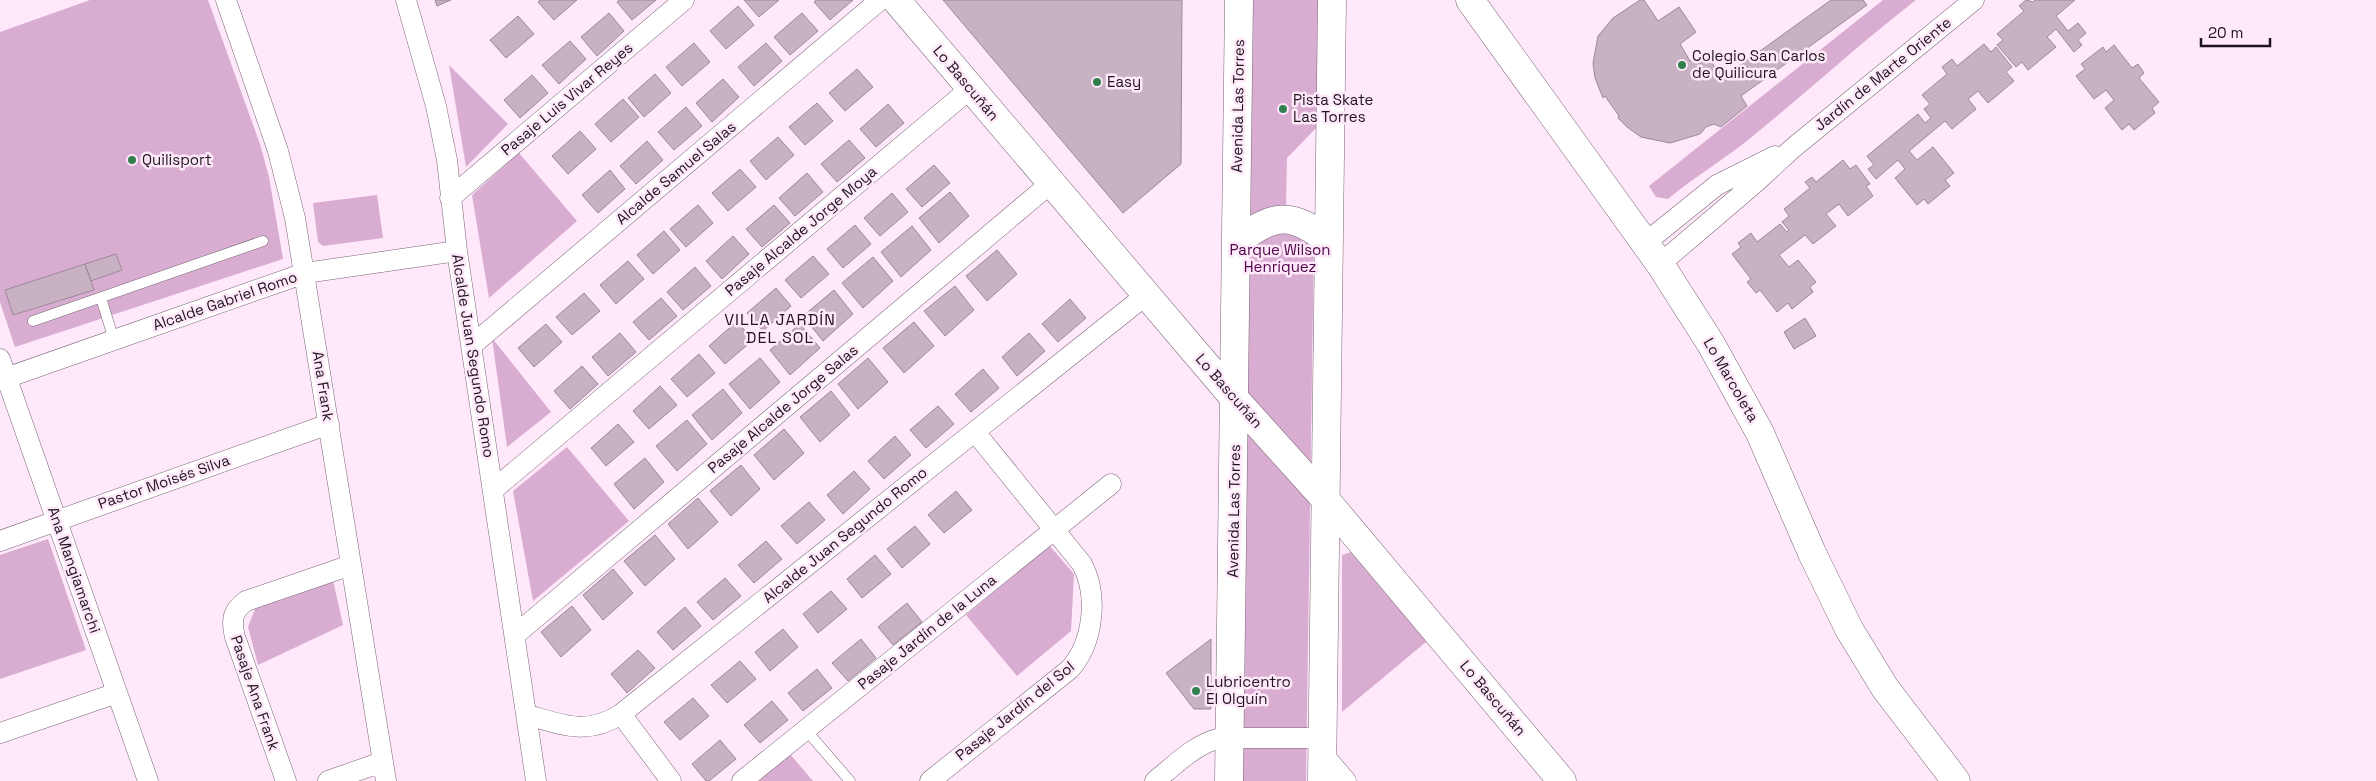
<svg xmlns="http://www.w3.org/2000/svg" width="2376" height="781" viewBox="0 0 2376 781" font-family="'Space Grotesk',sans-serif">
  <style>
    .green { fill: #d9add1 }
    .building { fill: #c7b1c2; stroke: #9d8899 }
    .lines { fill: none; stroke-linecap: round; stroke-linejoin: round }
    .lane-casing { stroke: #786575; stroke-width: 11 }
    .street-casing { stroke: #786575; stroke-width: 21 }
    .secondary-casing { stroke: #786575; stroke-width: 29 }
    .lane { stroke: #fff; stroke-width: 10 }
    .street { stroke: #fff; stroke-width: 20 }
    .secondary { stroke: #fff; stroke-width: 28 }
    .poi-dot { fill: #33804f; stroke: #fee8fa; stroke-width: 2 }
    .labels { text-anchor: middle; stroke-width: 5; stroke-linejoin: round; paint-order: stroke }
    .poi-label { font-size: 15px; fill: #1e161c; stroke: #fee8fa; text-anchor: start }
    .street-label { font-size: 15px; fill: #1e161c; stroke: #fee8fa }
    .park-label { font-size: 15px; fill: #4e0347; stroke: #fee8fa }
    .neighbourhood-label { font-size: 16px; letter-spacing: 1px; fill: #1e161c; stroke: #fee8fa }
  </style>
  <rect width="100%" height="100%" fill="#fee8fa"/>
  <path class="green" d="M 90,0 L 208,0 L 260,144 L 269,177 L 283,259 L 15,347 L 0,302 L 0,32 Z
    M 1251,0 L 1318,0 L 1317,127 L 1287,158 L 1286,207 L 1247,219 Z
    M 1883,0 L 1916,0 C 1858,45 1805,94 1748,140 C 1722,161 1694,177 1668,199 L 1656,197 L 1649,186 Z
    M 449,65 L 508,124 L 466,167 Z
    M 519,153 L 577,221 L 489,298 L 472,195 Z
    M 377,195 L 383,238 L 323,246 L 318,242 L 313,203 Z
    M 1263,229 L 1314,237 L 1306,781 L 1240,781 L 1247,243 Z
    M 492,338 L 551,412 L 507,447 Z
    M 567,447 L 629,521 L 533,601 L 513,491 Z
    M 48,539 L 86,650 L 0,679 L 0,555 Z
    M 1049,545 L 1074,574 L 1071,631 L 1017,676 L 966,615 Z
    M 1351,552 L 1359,555 L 1432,637 L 1342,712 L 1342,555 Z
    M 333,580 L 343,625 L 258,665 L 248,627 L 256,606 Z
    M 789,753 L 813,781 L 757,781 Z"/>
  <path class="building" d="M 435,0 L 451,0 L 437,6 Z
    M 540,0 L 577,0 L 554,20 L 538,2 Z
    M 619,0 L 656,0 L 632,20 L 617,2 Z
    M 744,0 L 779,0 L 759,17 Z
    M 816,0 L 853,0 L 830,20 L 814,2 Z
    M 943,0 L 1182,0 L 1181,164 L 1123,213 Z
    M 1640,0 L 1644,0 L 1658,21 L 1679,7 L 1696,32 L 1680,44 L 1690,61 L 1695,58 L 1699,64 L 1709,58 L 1716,69 L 1722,65 L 1728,74 L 1831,0 L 1863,0 L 1867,5 L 1741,96 L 1747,106 L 1721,127 L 1714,124 L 1706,127 L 1700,134 L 1670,143 L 1641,137 L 1627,127 L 1618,118 L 1619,116 L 1605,96 L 1603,98 L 1595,78 L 1593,63 L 1598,36 L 1613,18 Z
    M 2026,0 L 2033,2 L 2035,0 L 2075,0 L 2056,16 L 2068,31 L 2078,23 L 2086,33 L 2078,40 L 2082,45 L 2074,52 L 2056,29 L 2047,37 L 2056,47 L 2028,70 L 2022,62 L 2016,67 L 1997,45 L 2003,40 L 1997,34 L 2024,11 L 2019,6 Z
    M 738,6 L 754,25 L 726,49 L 710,31 Z
    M 609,13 L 624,31 L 597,56 L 581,37 Z
    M 802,13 L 818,31 L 790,55 L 774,37 Z
    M 518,16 L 534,34 L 506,58 L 490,40 Z
    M 570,41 L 586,59 L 559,84 L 542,65 Z
    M 694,43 L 710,62 L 682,86 L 666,67 Z
    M 766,43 L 782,61 L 754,86 L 738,67 Z
    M 1984,44 L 1991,52 L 1996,47 L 2012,67 L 2006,72 L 2014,81 L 1988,103 L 1978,91 L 1968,99 L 1976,109 L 1952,129 L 1945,121 L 1909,151 L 1917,160 L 1933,147 L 1954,173 L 1945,180 L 1950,186 L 1928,204 L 1924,199 L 1917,205 L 1895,178 L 1905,169 L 1898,160 L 1876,179 L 1868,169 L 1874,165 L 1867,156 L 1918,114 L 1925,123 L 1931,118 L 1924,109 L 1930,104 L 1922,95 L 1947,74 L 1942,67 L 1952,59 L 1957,66 Z
    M 2114,45 L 2132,68 L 2138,64 L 2144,73 L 2139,78 L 2159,102 L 2152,108 L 2155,113 L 2134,130 L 2129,124 L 2122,130 L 2105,108 L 2114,100 L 2106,90 L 2094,99 L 2076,76 L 2085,69 L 2081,64 L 2103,47 L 2106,52 Z
    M 857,69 L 873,87 L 845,111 L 829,93 Z
    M 655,74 L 671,93 L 644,117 L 628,98 Z
    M 532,75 L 548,93 L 520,118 L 504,100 Z
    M 723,79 L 739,97 L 712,122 L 696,103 Z
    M 623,99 L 639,117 L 611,142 L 595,124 Z
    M 817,103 L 833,121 L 805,145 L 789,127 Z
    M 888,104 L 904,123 L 876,147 L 860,129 Z
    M 686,107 L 702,126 L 674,150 L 658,132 Z
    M 580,131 L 596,149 L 568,174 L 552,156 Z
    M 778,137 L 794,155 L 766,180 L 750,161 Z
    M 849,140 L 865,158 L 837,182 L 821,164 Z
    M 647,141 L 663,160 L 636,184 L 620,166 Z
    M 1843,160 L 1850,169 L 1856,165 L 1870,184 L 1866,186 L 1873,196 L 1848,216 L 1839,204 L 1826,214 L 1836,226 L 1813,244 L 1805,235 L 1779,255 L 1789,267 L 1798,260 L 1816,282 L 1810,287 L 1813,292 L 1792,309 L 1788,303 L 1777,312 L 1760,290 L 1756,293 L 1747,282 L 1751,279 L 1732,254 L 1741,247 L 1738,243 L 1751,233 L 1757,242 L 1780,224 L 1787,232 L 1789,230 L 1782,222 L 1789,216 L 1784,209 L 1810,188 L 1805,182 L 1812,177 L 1816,182 Z
    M 934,165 L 950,183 L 922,207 L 906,189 Z
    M 740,169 L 756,187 L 728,211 L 712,193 Z
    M 610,170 L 625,189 L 598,213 L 582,195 Z
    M 807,173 L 823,192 L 795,216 L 779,198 Z
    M 950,192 L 969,216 L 939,243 L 919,218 Z
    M 892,193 L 908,212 L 880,236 L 864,218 Z
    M 698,205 L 713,223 L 686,247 L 670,229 Z
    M 774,205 L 790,223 L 762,247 L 746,229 Z
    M 855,225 L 871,244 L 843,268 L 827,249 Z
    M 912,226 L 931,250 L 901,277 L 881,252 Z
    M 664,231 L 680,250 L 653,274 L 637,255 Z
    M 733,236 L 749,254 L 722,279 L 706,261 Z
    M 997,250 L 1017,274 L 987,301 L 966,276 Z
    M 116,254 L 122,270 L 91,281 L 85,264 Z
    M 813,256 L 829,274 L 801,298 L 785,280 Z
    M 873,257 L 893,281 L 863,308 L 842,283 Z
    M 628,261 L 644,279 L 616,304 L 600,285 Z
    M 85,264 L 94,290 L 13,315 L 5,290 Z
    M 695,267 L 711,286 L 683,310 L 667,292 Z
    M 955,286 L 974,310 L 945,336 L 924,311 Z
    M 776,288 L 791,306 L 763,331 L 747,313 Z
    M 834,290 L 853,314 L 823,341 L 803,316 Z
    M 584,293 L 600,311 L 572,335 L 556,317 Z
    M 661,298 L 677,316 L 649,340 L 633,322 Z
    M 1070,299 L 1086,318 L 1058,342 L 1042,324 Z
    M 1805,318 L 1816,336 L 1794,349 L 1784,332 Z
    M 737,321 L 753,340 L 725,364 L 709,346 Z
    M 914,322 L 934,346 L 904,373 L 883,348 Z
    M 546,324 L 562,342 L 534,367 L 518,348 Z
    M 800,324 L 820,348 L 790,375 L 770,350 Z
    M 620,333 L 636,352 L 608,376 L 592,357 Z
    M 1029,333 L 1045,351 L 1017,376 L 1002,357 Z
    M 699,354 L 715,373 L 687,397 L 671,379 Z
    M 760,358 L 780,382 L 750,409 L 729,384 Z
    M 868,358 L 888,382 L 858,409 L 838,384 Z
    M 582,366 L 598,384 L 570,409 L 554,391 Z
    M 983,369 L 999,388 L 971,412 L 955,394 Z
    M 660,386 L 677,405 L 649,429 L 633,411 Z
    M 723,389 L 742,413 L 712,440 L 692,415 Z
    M 831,391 L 850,415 L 820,442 L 800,417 Z
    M 938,406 L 954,424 L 926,448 L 910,430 Z
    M 687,420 L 707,444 L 677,471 L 656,446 Z
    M 618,424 L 634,442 L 606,466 L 591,448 Z
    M 784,429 L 804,453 L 774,480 L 754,455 Z
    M 895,436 L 911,455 L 884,479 L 868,461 Z
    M 645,458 L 664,482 L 634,509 L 614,484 Z
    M 741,465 L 760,489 L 731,516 L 710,491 Z
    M 854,471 L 870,489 L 843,514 L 827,495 Z
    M 956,491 L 972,510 L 944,533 L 928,515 Z
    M 698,498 L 718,522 L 688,549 L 668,524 Z
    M 809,502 L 825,520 L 797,544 L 781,526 Z
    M 915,526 L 930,544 L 902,568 L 887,549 Z
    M 655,535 L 675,559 L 645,586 L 624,561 Z
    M 766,541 L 782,559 L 754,583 L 738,565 Z
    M 875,555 L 891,574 L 862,598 L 847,579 Z
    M 613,569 L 633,593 L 603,620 L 583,595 Z
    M 725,578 L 741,596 L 713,620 L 697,602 Z
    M 831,591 L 847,609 L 818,633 L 803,614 Z
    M 907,603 L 922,622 L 893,645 L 878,627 Z
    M 572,606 L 591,630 L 561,657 L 541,632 Z
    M 685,607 L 701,626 L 673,650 L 657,632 Z
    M 783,629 L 798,647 L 770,671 L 755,652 Z
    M 861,639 L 876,658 L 848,681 L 832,663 Z
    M 1211,639 L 1211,709 L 1194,709 L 1166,673 Z
    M 638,650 L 655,668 L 627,693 L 611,674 Z
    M 740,661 L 756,679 L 727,703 L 711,685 Z
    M 817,669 L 832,688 L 803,711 L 788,693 Z
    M 693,698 L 709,716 L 680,740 L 664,722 Z
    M 772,701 L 788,720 L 760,743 L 744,725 Z
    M 720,740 L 736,759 L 709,781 L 706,781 L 692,764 Z"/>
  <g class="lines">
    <defs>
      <path id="lane" d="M 101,298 L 114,340
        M 33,321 L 263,241
        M 806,730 L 850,781"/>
      <path id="street" d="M 226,0 L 278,151 L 295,218 L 386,781
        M 406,0 L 436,106 L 447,160 L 457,251 L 536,781
        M 450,198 L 684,0
        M 1645,243 L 1717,185 L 1775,156
        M 1660,264 L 1755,183 L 1793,148 L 1974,0
        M 471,346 L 880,0
        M 0,359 L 148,781
        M 0,380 L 305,273 L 457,251
        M 493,490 L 971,88
        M 0,541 L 329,424
        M 515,635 L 1051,183
        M 621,714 L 671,781
        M 528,715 C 563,725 587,736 621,714 L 1146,295
        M 0,733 L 117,693
        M 1322,753 L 1346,781
        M 286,781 L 235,637 C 231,621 232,611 246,601 L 351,565
        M 328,781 L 382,762
        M 742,781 L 1111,484
        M 930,781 L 1070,669 C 1093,643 1099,596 1082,564 L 975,432
        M 1155,781 C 1175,765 1196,743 1221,738 L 1322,738"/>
      <path id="secondary" d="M 896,0 L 1235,399 L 1325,499 L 1562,781
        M 1470,0 L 1660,264 L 1711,344 L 1760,433 L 1812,553 L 1849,629 L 1885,688 L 1956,781
        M 1237,242 C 1273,213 1293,211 1329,242
        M 1229,781 L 1239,0
        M 1322,781 L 1332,0"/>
    </defs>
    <use href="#lane" class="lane-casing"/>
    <use href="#street" class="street-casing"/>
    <use href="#secondary" class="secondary-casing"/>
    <use href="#lane" class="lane"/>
    <use href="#street" class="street"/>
    <use href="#secondary" class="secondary"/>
  </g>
  <g class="poi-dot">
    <circle cx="1682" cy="65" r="5"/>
    <circle cx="1097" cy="82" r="5"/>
    <circle cx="1283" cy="109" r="5"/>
    <circle cx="132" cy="160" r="5"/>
    <circle cx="1196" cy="691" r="5"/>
  </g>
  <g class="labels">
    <g class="poi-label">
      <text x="1692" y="61">Colegio San Carlos<tspan x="1692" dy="17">de Quilicura</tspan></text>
      <text x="1107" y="87">Easy</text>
      <text x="1293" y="105">Pista Skate<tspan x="1293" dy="17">Las Torres</tspan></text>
      <text x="142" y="165">Quilisport</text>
      <text x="1206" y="687">Lubricentro<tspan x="1206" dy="17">El Olguín</tspan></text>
    </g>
    <g class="street-label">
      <text transform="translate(1883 74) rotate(-39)" y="5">Jardín de Marte Oriente</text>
      <text transform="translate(966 83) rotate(50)" y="5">Lo Bascuñán</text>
      <text transform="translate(567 99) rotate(-40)" y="5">Pasaje Luis Vivar Reyes</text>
      <text transform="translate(1238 106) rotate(-89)" y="5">Avenida Las Torres</text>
      <text transform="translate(676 173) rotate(-40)" y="5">Alcalde Samuel Salas</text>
      <text transform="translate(801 231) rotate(-40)" y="5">Pasaje Alcalde Jorge Moya</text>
      <text transform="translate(225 301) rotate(-19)" y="5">Alcalde Gabriel Romo</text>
      <text transform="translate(473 356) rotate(81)" y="5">Alcalde Juan Segundo Romo</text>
      <text transform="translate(1731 380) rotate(60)" y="5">Lo Marcoleta</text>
      <text transform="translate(323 386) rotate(81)" y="5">Ana Frank</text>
      <text transform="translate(1229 391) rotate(49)" y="5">Lo Bascuñán</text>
      <text transform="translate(783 409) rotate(-40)" y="5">Pasaje Alcalde Jorge Salas</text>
      <text transform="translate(164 482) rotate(-19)" y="5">Pastor Moisés Silva</text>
      <text transform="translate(1234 511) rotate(-89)" y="5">Avenida Las Torres</text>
      <text transform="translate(845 535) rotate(-39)" y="5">Alcalde Juan Segundo Romo</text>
      <text transform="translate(74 570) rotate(71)" y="5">Ana Mangiamarchi</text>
      <text transform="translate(927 632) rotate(-39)" y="5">Pasaje Jardín de la Luna</text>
      <text transform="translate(255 693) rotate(71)" y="5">Pasaje Ana Frank</text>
      <text transform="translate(1493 698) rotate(50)" y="5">Lo Bascuñán</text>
      <text transform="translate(1015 711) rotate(-39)" y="5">Pasaje Jardín del Sol</text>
    </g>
    <g class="park-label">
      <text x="1280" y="255">Parque Wilson<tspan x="1280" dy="17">Henríquez</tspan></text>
    </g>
    <g class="neighbourhood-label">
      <text x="780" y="325">VILLA JARDÍN<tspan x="780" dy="18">DEL SOL</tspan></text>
    </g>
  </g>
  <path d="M2201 38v8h69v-8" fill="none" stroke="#1e161c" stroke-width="2.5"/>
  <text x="2208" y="38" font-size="15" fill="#1e161c" stroke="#fee8fa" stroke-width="4" paint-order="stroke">20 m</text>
</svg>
